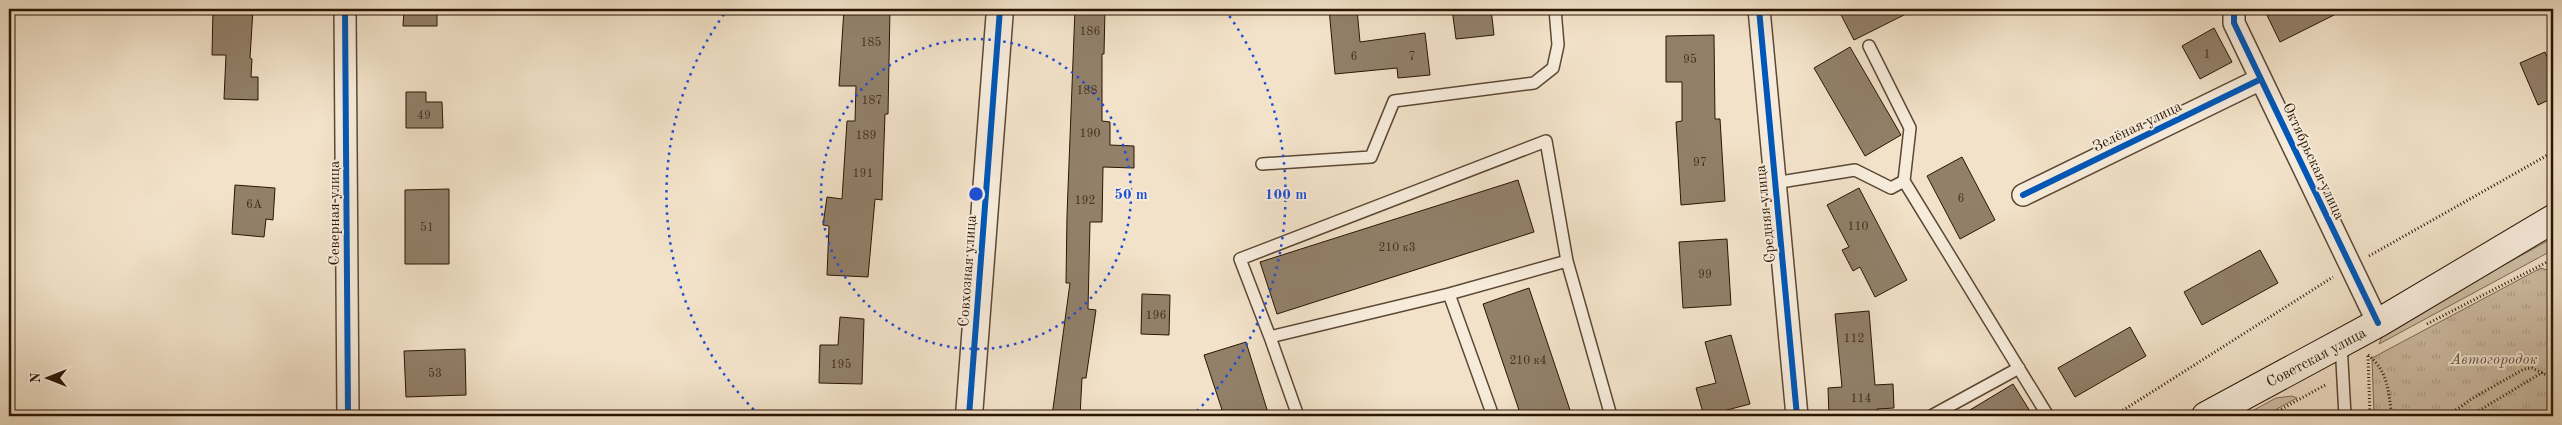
<svg xmlns="http://www.w3.org/2000/svg" width="2562" height="425" viewBox="0 0 2562 425" font-family="'Old Standard TT',serif">
  <style>
    .green { fill: #d0bfa7; stroke: #7d6a55 }
    .park { fill: url(#park-tufts); stroke: #7d6a55 }
    .building { fill: #92806a; stroke: #2a1503 }
    .lines { fill: none; stroke-linecap: round; stroke-linejoin: round }
    .service-casing { stroke: #5c4834; stroke-width: 14 }
    .minor-casing { stroke: #5c4834; stroke-width: 24 }
    .tertiary-casing { stroke: #5c4834; stroke-width: 29 }
    .secondary-casing { stroke: #2a1503; stroke-width: 30 }
    .path { stroke: #2a1503; stroke-width: 3; stroke-dasharray: 1 2.5; stroke-linecap: butt }
    .service { stroke: #f7ecdc; stroke-width: 11 }
    .minor { stroke: #f7ecdc; stroke-width: 21 }
    .tertiary { stroke: #f7ecdc; stroke-width: 26 }
    .secondary { stroke: #f7ecdc; stroke-width: 28 }
    .cycleway-casing { stroke: #f7ecdc; stroke-width: 9 }
    .cycleway { stroke: #0057b8; stroke-width: 6 }
    .ring { fill: none; stroke: #1d4ed8; stroke-width: 2.5; stroke-dasharray: 2.5 5 }
    .labels { text-anchor: middle; stroke-width: 4; stroke-linejoin: round; paint-order: stroke }
    .number-label { font-size: 12px; fill: #44301d }
    .street-label { font-size: 15px; fill: #2a1503; stroke: #f7ecdc }
    .park-label { font-size: 15px; font-style: italic; fill: #64503c; stroke: #f7ecdc }
    .centre { fill: #1d4ed8; stroke: #f7ecdc; stroke-width: 2.5 }
    .ring-label { font-size: 15px; text-anchor: middle; font-weight: bold; fill: #1d4ed8; stroke: #f7ecdc; stroke-width: 4; stroke-linejoin: round; paint-order: stroke }
  </style>
  <defs>
    <pattern id="park-tufts" width="24" height="20" patternUnits="userSpaceOnUse" patternTransform="scale(1.25)"><rect width="24" height="20" fill="#d0bfa7"/><path d="M3 7l-1-3M5 7V3M7 7l1-3M15 17l-1-3M17 17v-4M19 17l1-3" fill="none" stroke="#b3a38e"/></pattern>
  </defs>
  <rect width="100%" height="100%" fill="#f2e2c9"/>
  <filter id="stains"><feTurbulence type="fractalNoise" baseFrequency=".004" numOctaves="4"/><feColorMatrix values="0 0 0 0 .2 0 0 0 0 .09 0 0 0 0 .02 0 0 0 .5 -.17"/></filter>
  <radialGradient id="worn" r=".72"><stop offset=".6" stop-color="#630" stop-opacity="0"/><stop offset="1" stop-color="#630" stop-opacity=".3"/></radialGradient>
  <path class="green" d="M 2553,238 L 2553,250 L 2379,344 L 2385,330 Z
    M 2292,396 L 2297,398 L 2264,416 L 2243,416 L 2276,398 Z"/>
  <path class="park" d="M 2541,268 L 2553,272 L 2553,416 L 2374,416 L 2372,358 Z"/>
  <path class="building" d="M 213,9 L 253,9 L 250,58 L 252,59 L 251,77 L 258,77 L 258,100 L 224,99 L 226,55 L 212,55 Z
    M 404,9 L 437,9 L 437,26 L 403,26 Z
    M 844,9 L 890,9 L 888,114 L 885,114 L 882,200 L 875,199 L 868,277 L 827,275 L 829,226 L 823,225 L 827,197 L 842,199 L 847,121 L 855,121 L 856,86 L 839,86 Z
    M 1075,9 L 1105,9 L 1104,54 L 1102,54 L 1102,121 L 1110,122 L 1110,145 L 1134,146 L 1134,168 L 1103,167 L 1102,222 L 1090,222 L 1088,309 L 1096,310 L 1086,378 L 1082,378 L 1080,416 L 1052,416 L 1070,283 L 1066,283 L 1067,215 Z
    M 1329,9 L 1357,9 L 1360,42 L 1425,33 L 1430,75 L 1398,78 L 1397,68 L 1335,74 Z
    M 1452,9 L 1491,9 L 1494,35 L 1456,39 Z
    M 1838,9 L 1916,9 L 1854,40 Z
    M 2264,9 L 2346,9 L 2280,42 Z
    M 2214,28 L 2232,62 L 2200,79 L 2182,46 Z
    M 1714,35 L 1715,119 L 1720,119 L 1725,201 L 1681,205 L 1676,122 L 1682,121 L 1682,82 L 1666,82 L 1666,36 Z
    M 1850,47 L 1901,135 L 1865,156 L 1814,68 Z
    M 2545,52 L 2553,70 L 2553,98 L 2538,105 L 2520,63 Z
    M 406,92 L 426,92 L 426,102 L 442,102 L 443,128 L 406,128 Z
    M 1962,157 L 1995,220 L 1960,239 L 1927,176 Z
    M 1518,180 L 1534,232 L 1277,314 L 1260,262 Z
    M 235,185 L 275,188 L 273,220 L 266,219 L 264,237 L 232,234 Z
    M 1859,188 L 1907,280 L 1875,297 L 1860,267 L 1853,271 L 1842,250 L 1849,247 L 1827,205 Z
    M 449,189 L 449,264 L 405,264 L 405,190 Z
    M 1727,239 L 1731,305 L 1683,308 L 1679,242 Z
    M 2260,250 L 2278,283 L 2202,325 L 2184,292 Z
    M 1529,288 L 1572,416 L 1521,416 L 1483,304 Z
    M 1142,294 L 1170,295 L 1169,335 L 1141,334 Z
    M 1869,311 L 1875,385 L 1893,384 L 1894,408 L 1877,409 L 1878,416 L 1829,416 L 1828,388 L 1842,387 L 1835,314 Z
    M 840,317 L 864,319 L 862,384 L 819,383 L 820,345 L 838,345 Z
    M 2130,327 L 2146,356 L 2075,397 L 2058,368 Z
    M 1731,335 L 1750,404 L 1704,416 L 1696,388 L 1716,383 L 1705,342 Z
    M 1246,342 L 1269,416 L 1224,416 L 1204,355 Z
    M 465,349 L 466,395 L 406,397 L 404,351 Z
    M 2013,384 L 2033,416 L 1960,416 Z"/>
  <g class="lines">
    <defs>
      <path id="service" d="M 1869,46 L 1910,128 L 1904,181 L 2048,416
        M 1262,164 L 1371,157 L 1394,101 L 1534,83 L 1553,68 L 1558,45 L 1555,9
        M 1774,183 L 1855,170 L 1891,188 L 1904,181
        M 1449,294 L 1567,261
        M 1270,337 L 1240,259 L 1546,141 L 1567,261 L 1611,416
        M 2341,343 L 2345,416
        M 1933,415 L 2019,368
        M 1298,416 L 1270,337 L 1449,294 L 1493,416"/>
      <path id="minor" d="M 345,9 L 348,416
        M 1759,9 L 1797,416
        M 2234,9 L 2234,23 L 2378,323
        M 2023,195 L 2261,79"/>
      <path id="tertiary" d="M 969,416 L 1000,9"/>
      <path id="secondary" d="M 2206,416 L 2378,323 L 2553,219"/>
    </defs>
    <use href="#service" class="service-casing"/>
    <use href="#minor" class="minor-casing"/>
    <use href="#tertiary" class="tertiary-casing"/>
    <use href="#secondary" class="secondary-casing"/>
    <path class="path" d="M 2369,256 L 2553,152
      M 2427,324 L 2553,259
      M 2368,355 C 2389,372 2388,391 2392,416
      M 2368,356 L 2370,416
      M 2114,416 L 2333,277
      M 2269,416 L 2327,384
      M 2447,416 L 2473,398 L 2524,369 L 2532,368 L 2553,378
      M 2470,416 L 2543,372"/>
    <use href="#service" class="service"/>
    <use href="#minor" class="minor"/>
    <use href="#tertiary" class="tertiary"/>
    <use href="#secondary" class="secondary"/>
    <defs>
      <path id="cycleway" d="M 345,9 L 348,416
        M 1759,9 L 1797,416
        M 2234,9 L 2234,23 L 2378,323
        M 2023,195 L 2261,79
        M 969,416 L 1000,9"/>
    </defs>
    <use href="#cycleway" class="cycleway-casing"/>
    <use href="#cycleway" class="cycleway"/>
  </g>
  <g class="ring">
    <circle cx="976" cy="194" r="155"/>
    <path d="M759 415A310 310 0 0 1 727 10M1225 10A310 310 0 0 1 1193 415"/>
  </g>
  <g class="labels">
    <g class="number-label">
      <text x="1090" y="35">186</text>
      <text x="871" y="46">185</text>
      <text x="2207" y="58">1</text>
      <text x="1354" y="60">6</text>
      <text x="1412" y="60">7</text>
      <text x="1690" y="63">95</text>
      <text x="1087" y="94">188</text>
      <text x="872" y="104">187</text>
      <text x="424" y="119">49</text>
      <text x="1090" y="137">190</text>
      <text x="866" y="139">189</text>
      <text x="1700" y="166">97</text>
      <text x="863" y="177">191</text>
      <text x="1961" y="202">6</text>
      <text x="1085" y="204">192</text>
      <text x="254" y="208">6А</text>
      <text x="1858" y="230">110</text>
      <text x="427" y="231">51</text>
      <text x="1397" y="251">210 к3</text>
      <text x="1705" y="278">99</text>
      <text x="1156" y="319">196</text>
      <text x="1854" y="342">112</text>
      <text x="1528" y="364">210 к4</text>
      <text x="841" y="368">195</text>
      <text x="435" y="377">53</text>
      <text x="1861" y="402">114</text>
    </g>
    <g class="street-label">
      <text transform="translate(2137 126) rotate(-26)" y="5">Зелёная улица</text>
      <text transform="translate(2314 161) rotate(65)" y="5">Октябрьская улица</text>
      <text transform="translate(334 213) rotate(-90)" y="5">Северная улица</text>
      <text transform="translate(1765 214) rotate(-96)" y="5">Средняя улица</text>
      <text transform="translate(967 271) rotate(-86)" y="5">Совхозная улица</text>
      <text transform="translate(2316 357) rotate(-28)" y="5">Советская улица</text>
    </g>
    <g class="park-label">
      <text x="2494" y="364">Автогородок</text>
    </g>
  </g>
  <circle cx="976" cy="194" r="8" class="centre"/>
  <g class="ring-label">
    <text x="1131" y="199">50 m</text>
    <text x="1286" y="199">100 m</text>
  </g>
  <rect width="2562" height="425" fill="none" stroke="#f2e2c9" stroke-width="30"/>
  <rect x="10" y="10" width="2542" height="405" fill="none" stroke="#2a1503" stroke-width="2.5"/>
  <rect x="15" y="15" width="2532" height="395" fill="none" stroke="#2a1503"/>
  <g transform="translate(48 378) rotate(270)" stroke="#f7ecdc" stroke-width="4" paint-order="stroke">
  <path d="M0-4L9 19L0 12L-9 19Z" fill="#2a1503"/>
  <text y="-8" font-size="14" font-weight="bold" text-anchor="middle" fill="#2a1503">N</text>
  </g>
  <rect width="100%" height="100%" filter="url(#stains)"/>
  <rect width="100%" height="100%" fill="url(#worn)"/>
</svg>
